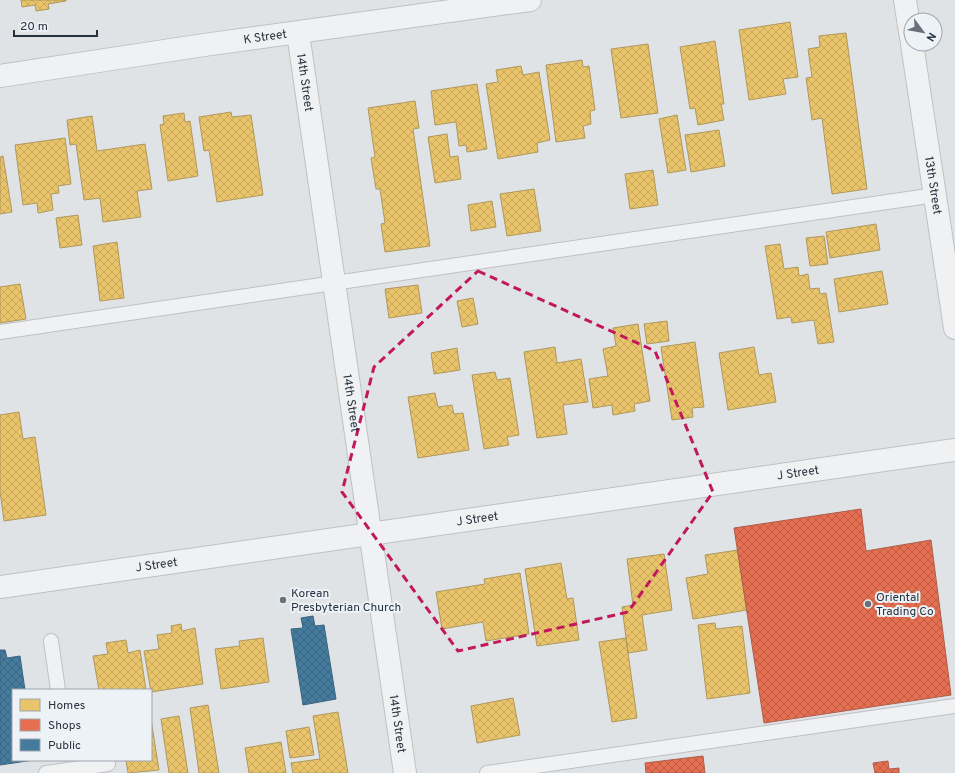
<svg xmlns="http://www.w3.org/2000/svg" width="955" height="773" viewBox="0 0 955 773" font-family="Overpass,sans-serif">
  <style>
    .homes { fill: url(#homes-cross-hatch); stroke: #af985d }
    .shops { fill: url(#shops-cross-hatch); stroke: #ad5d4c }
    .public { fill: url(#public-cross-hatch); stroke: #3c6581 }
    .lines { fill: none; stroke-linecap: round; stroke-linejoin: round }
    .lane-casing { stroke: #bec1c4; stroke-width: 16 }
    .street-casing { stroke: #bec1c4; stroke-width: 24 }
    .lane { stroke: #f0f1f2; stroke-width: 14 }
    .street { stroke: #f0f1f2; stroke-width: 22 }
    .marked { fill: none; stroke: #c2185b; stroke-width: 3; stroke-dasharray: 8 5; stroke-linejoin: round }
    .poi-dot { fill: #687079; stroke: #edf2f6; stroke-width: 1.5 }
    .labels { text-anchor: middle; stroke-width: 4; stroke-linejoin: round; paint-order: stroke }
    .street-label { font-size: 12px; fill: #27323f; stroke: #edf2f6 }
    .poi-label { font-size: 12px; fill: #27323f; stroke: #edf2f6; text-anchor: start }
  </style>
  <defs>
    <pattern id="homes-cross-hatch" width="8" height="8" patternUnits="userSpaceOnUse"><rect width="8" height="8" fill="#e9c46a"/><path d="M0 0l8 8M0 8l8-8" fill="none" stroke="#c8a95d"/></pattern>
    <pattern id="shops-cross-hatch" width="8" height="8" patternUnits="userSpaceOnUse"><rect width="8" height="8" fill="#e76f51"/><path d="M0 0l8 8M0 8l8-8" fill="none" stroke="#bb5c45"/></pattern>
    <pattern id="public-cross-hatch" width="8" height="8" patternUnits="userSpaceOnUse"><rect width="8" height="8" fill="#457b9d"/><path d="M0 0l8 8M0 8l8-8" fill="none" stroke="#3a6581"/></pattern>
  </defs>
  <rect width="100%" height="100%" fill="#e0e3e6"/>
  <path class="homes" d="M 21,0 L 66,0 L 66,1 L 48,4 L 49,9 L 36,11 L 35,5 L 22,7 Z
    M 790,22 L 798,77 L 783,79 L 786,94 L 749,100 L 739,30 Z
    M 846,33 L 867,189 L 832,194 L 822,118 L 812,120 L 806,78 L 812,77 L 808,49 L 820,47 L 819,36 Z
    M 715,41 L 724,104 L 721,104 L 724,120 L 698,125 L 695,108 L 690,109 L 680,47 Z
    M 648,44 L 658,113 L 621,118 L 611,49 Z
    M 582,60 L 583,67 L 589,66 L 595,110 L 590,111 L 591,124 L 583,126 L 585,138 L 556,142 L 546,65 Z
    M 521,66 L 523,75 L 539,72 L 550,140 L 537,143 L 538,152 L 498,159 L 486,84 L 498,82 L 496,70 Z
    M 477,84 L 487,149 L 467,152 L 466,145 L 459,146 L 456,122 L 435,125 L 431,91 Z
    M 415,101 L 419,128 L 413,129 L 430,246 L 385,252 L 381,224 L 385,223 L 380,189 L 376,189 L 371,158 L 375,157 L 368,108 Z
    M 231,112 L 232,117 L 251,115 L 263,195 L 217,202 L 209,150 L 204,151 L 199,117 Z
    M 184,113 L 185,122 L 190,121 L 198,176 L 168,181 L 160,125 L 164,124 L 163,116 Z
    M 677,115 L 686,170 L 668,173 L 659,119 Z
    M 92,116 L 97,151 L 145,144 L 152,189 L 137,191 L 141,217 L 103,222 L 100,198 L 84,200 L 76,144 L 70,145 L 67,120 Z
    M 719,130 L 725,166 L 691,172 L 685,135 Z
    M 447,134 L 450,157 L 458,156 L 461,179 L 435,183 L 428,137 Z
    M 65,138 L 71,184 L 58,186 L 59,193 L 51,194 L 53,210 L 38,213 L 37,203 L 23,205 L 15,145 Z
    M 3,156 L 12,212 L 0,214 L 0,157 Z
    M 653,170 L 658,205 L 630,209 L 625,174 Z
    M 534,189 L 541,231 L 507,236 L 500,194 Z
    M 492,201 L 496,227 L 471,231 L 468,205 Z
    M 78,215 L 82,245 L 60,248 L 56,218 Z
    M 876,224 L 880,250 L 830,258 L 826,232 Z
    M 824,236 L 828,264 L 810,266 L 806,238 Z
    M 117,242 L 124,298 L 100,301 L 93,246 Z
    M 780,244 L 784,269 L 798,267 L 799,276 L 808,274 L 810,289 L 819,288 L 820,294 L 826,293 L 834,342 L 818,344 L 814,320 L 792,323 L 791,317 L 777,319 L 765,246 Z
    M 882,271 L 888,304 L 839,312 L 834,279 Z
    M 20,284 L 26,319 L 0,323 L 0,287 Z
    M 418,285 L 422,313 L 389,318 L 385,289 Z
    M 473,298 L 478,324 L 462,327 L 457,301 Z
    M 667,321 L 669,341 L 647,344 L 644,324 Z
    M 638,324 L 650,401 L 634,404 L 635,411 L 613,415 L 612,405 L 593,408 L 589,379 L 608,376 L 603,349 L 616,346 L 613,328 Z
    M 695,342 L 704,407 L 692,408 L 693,417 L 672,420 L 661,347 Z
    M 555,347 L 557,363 L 581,359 L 588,402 L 563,405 L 567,434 L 537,438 L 524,352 Z
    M 754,347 L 759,375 L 771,373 L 776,402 L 728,410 L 719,353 Z
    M 457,348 L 460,370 L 434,374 L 431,353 Z
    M 495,372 L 497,380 L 510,378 L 519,435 L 507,437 L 509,445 L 484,449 L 472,375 Z
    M 435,393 L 438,407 L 452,405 L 454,414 L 463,413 L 469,450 L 418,458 L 408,397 Z
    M 19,412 L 23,439 L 35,437 L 46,515 L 4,521 L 0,491 L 0,415 Z
    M 738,550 L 747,610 L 693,619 L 686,578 L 708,574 L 705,555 Z
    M 664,554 L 672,610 L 642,615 L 647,650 L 628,653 L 622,607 L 633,605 L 627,559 Z
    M 561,563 L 567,599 L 573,598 L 579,640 L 537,646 L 525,569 Z
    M 520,573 L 529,634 L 486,641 L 483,622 L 442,629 L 436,592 L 485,584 L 484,579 Z
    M 715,623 L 716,629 L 742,626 L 750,693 L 707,699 L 698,625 Z
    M 181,624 L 182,631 L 195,628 L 203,684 L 151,692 L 144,651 L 159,649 L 157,635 L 172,633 L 171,626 Z
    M 263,638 L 269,682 L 221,689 L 215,649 L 240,646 L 239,641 Z
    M 626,638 L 637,718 L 612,722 L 599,642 Z
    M 126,640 L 128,653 L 140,650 L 146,690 L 99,690 L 93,656 L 108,654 L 106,643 Z
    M 513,698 L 520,735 L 477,743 L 471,706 Z
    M 208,705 L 219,773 L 199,773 L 190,708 Z
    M 338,712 L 348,773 L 293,773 L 291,763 L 320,759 L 313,716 Z
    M 179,716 L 188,773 L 169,773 L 161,719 Z
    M 151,719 L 159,770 L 128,773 L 126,760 L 151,760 Z
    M 309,727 L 314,755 L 290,758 L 286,731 Z
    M 281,742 L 286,773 L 249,773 L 245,748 Z"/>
  <path class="shops" d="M 861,509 L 866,551 L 931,540 L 951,695 L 764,723 L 734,528 Z
    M 703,756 L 705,773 L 646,773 L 645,763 Z
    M 888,761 L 889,769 L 899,768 L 899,773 L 875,773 L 873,763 Z"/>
  <path class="public" d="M 313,616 L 315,626 L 324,625 L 336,699 L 303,705 L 291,629 L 303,628 L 301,618 Z
    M 0,650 L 5,650 L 7,658 L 20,656 L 25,690 L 13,690 L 13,760 L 34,760 L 0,765 Z"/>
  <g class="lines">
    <defs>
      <path id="lane" d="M 0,332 L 935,195
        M 51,641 L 58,690
        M 46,773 L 108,764
        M 487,773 L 955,706"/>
      <g id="street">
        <path d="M 905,0 L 911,38"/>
        <path id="s1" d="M 298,33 L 405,773"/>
        <path id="s2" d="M 912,44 L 955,328"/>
        <path id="s3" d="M 0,76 L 204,45 L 530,0"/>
        <path id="s4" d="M 0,587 L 955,450"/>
      </g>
    </defs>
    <use href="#lane" class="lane-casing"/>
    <use href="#street" class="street-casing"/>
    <use href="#lane" class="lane"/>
    <use href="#street" class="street"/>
  </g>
  <path class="marked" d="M 478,271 L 655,351 L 713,492 L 628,612 L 458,651 L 342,492 L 374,367 Z"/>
  <g class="poi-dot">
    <circle cx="283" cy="600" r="4"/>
    <circle cx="868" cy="604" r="4"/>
  </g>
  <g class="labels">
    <g class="street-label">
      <text dy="4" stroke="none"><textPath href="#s3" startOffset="268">K Street</textPath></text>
      <text dy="4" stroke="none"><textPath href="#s1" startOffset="50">14th Street</textPath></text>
      <text dy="4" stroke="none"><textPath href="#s2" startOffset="143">13th Street</textPath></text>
      <text dy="4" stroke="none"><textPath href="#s1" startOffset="374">14th Street</textPath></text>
      <text dy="4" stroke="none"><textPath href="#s4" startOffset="806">J Street</textPath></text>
      <text dy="4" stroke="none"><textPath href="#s4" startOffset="482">J Street</textPath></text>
      <text dy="4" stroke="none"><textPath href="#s4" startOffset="158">J Street</textPath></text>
      <text dy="4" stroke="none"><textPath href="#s1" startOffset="698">14th Street</textPath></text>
    </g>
    <g class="poi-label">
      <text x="291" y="597">Korean<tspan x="291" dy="14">Presbyterian Church</tspan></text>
      <text x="876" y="601">Oriental<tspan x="876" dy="14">Trading Co</tspan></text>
    </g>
  </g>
  <rect x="12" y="689" width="140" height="72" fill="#edf2f6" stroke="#9ea5ad"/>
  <rect x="20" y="699" width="20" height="12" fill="#e9c46a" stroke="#9ea5ad"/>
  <text x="48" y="709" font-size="12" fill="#27323f">Homes</text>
  <rect x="20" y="719" width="20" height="12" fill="#e76f51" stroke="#9ea5ad"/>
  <text x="48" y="729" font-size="12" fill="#27323f">Shops</text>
  <rect x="20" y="739" width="20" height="12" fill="#457b9d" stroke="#9ea5ad"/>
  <text x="48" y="749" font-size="12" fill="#27323f">Public</text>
  <g transform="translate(923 32) rotate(122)"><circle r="19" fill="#edf2f6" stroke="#9ea5ad"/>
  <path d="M0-3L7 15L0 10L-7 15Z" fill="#687079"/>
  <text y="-6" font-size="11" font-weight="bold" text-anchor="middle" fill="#27323f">N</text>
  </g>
  <path d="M14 30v6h83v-6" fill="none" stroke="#27323f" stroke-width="2"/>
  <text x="20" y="30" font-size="12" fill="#27323f" stroke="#edf2f6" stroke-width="3" paint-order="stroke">20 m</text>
</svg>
